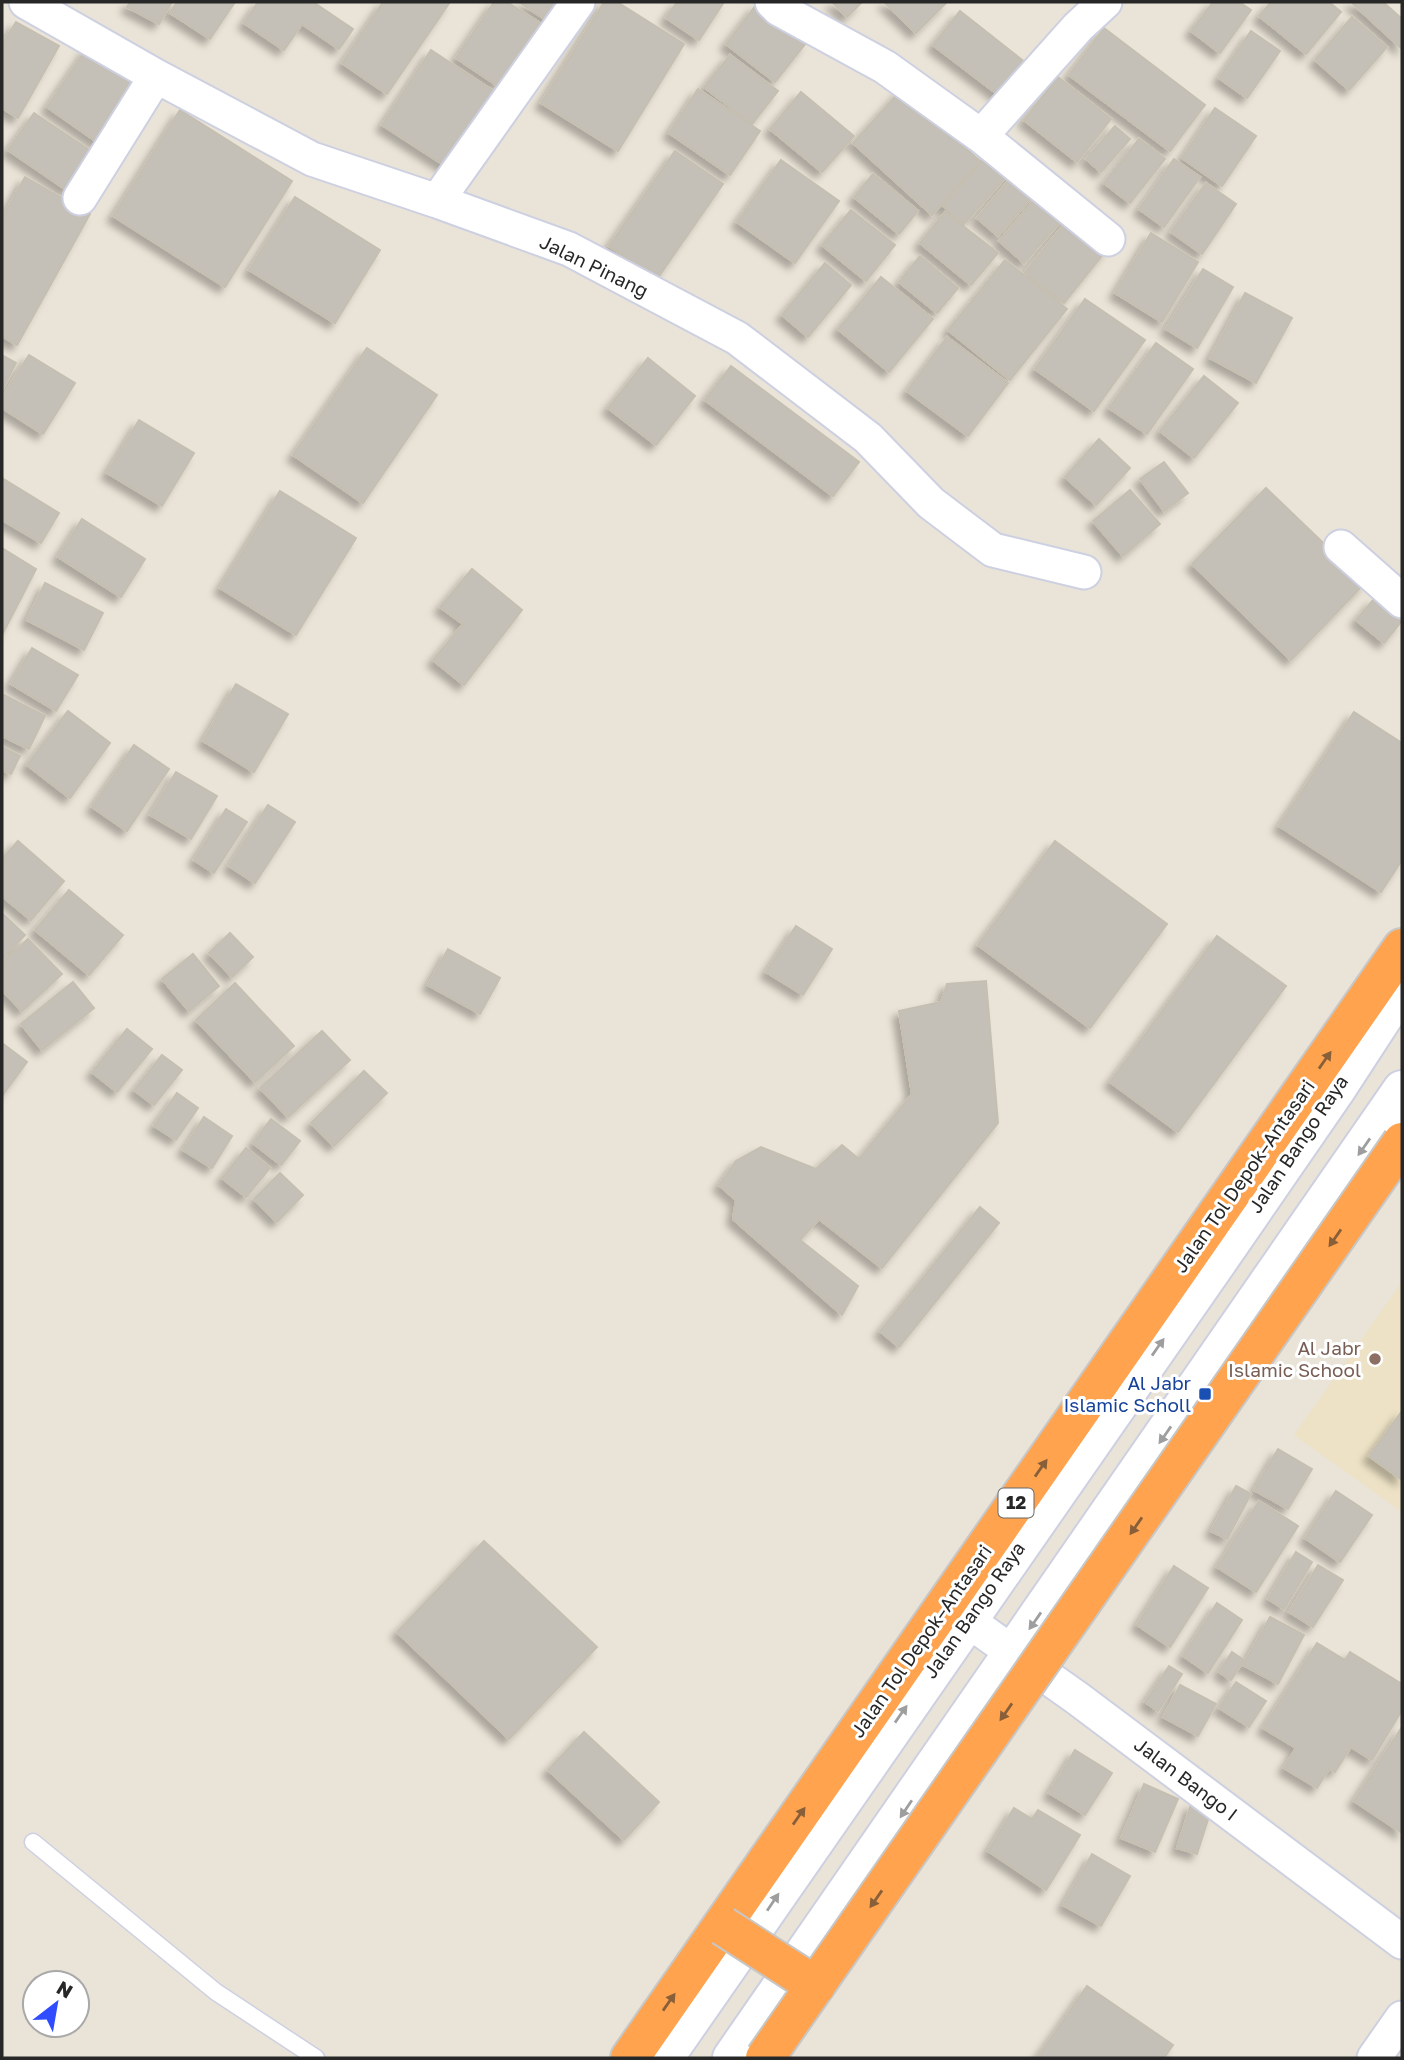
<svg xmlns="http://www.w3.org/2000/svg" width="1404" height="2060" viewBox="0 0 1404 2060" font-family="'Golos Text',sans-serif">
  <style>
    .education { fill: #ede2c5 }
    .building { fill: #c5c0b7; stroke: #c5bfb1; stroke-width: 2; filter: url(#shadow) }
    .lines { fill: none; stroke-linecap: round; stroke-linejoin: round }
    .service-casing { stroke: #cdd0e1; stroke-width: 19 }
    .minor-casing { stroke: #cdd0e1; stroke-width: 37 }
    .tertiary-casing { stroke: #cdd0e1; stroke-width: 42 }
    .motorway-casing { stroke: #c7c7c7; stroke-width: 42 }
    .service { stroke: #fff; stroke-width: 16 }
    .minor { stroke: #fff; stroke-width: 33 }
    .tertiary { stroke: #fff; stroke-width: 38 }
    .motorway { stroke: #ffa34e; stroke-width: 38 }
    .motorway-bridge-casing { stroke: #c7c7c7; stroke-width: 42; stroke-linecap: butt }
    .motorway-bridge { stroke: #ffa34e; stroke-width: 38 }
    .oneway { fill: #885f39 }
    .oneway2 { fill: #9e9e9e }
    .education-dot { fill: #8d6e63; stroke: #fff; stroke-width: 2.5 }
    .transit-dot { fill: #1a4fb4; stroke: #fff; stroke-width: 2.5 }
    .labels { text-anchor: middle; stroke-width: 6; stroke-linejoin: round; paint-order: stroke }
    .shield { fill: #fff; stroke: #686868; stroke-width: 2 }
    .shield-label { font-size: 18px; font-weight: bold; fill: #272727 }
    .street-label { font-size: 19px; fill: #272727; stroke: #fff }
    .education-label { font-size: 19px; fill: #785e54; stroke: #fff; text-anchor: end }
    .transit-label { font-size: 19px; fill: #164399; stroke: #fff; text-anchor: end }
  </style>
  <defs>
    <filter id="shadow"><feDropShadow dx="-6" dy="6" stdDeviation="3.5" flood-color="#0004"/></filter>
  </defs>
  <rect width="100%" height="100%" fill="#eae3d7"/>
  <path class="education" d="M 1402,1282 L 1402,1512 L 1294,1435 Z"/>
  <path class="building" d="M 130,2 L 172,2 L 159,24 L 127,7 Z
    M 177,2 L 235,2 L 210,39 L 170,13 Z
    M 258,2 L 313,2 L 353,29 L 339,49 L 302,24 L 284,50 L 244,23 Z
    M 383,2 L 450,2 L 387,94 L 342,63 Z
    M 494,2 L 507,2 L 540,23 L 498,86 L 456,58 Z
    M 519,2 L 563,2 L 549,22 Z
    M 604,2 L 617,2 L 684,44 L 618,151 L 541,103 Z
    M 677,2 L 724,2 L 699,40 L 666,18 Z
    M 832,2 L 862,2 L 847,17 Z
    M 884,2 L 947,2 L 916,33 Z
    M 1213,2 L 1239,2 L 1251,10 L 1220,53 L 1191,31 Z
    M 1271,2 L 1329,2 L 1341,12 L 1306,54 L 1259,16 Z
    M 1351,2 L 1383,2 L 1402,19 L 1402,49 Z
    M 756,5 L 806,43 L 775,82 L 726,44 Z
    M 960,11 L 1031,67 L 1005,100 L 933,45 Z
    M 1352,17 L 1387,47 L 1349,90 L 1315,60 Z
    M 16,22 L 59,46 L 18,118 L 2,108 L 2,44 Z
    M 1104,28 L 1205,105 L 1170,151 L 1069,75 Z
    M 1251,31 L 1280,51 L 1247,98 L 1219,78 Z
    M 87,48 L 141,85 L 100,144 L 47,107 Z
    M 431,50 L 495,92 L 447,167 L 382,125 Z
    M 730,55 L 778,91 L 752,124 L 704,87 Z
    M 1058,77 L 1111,119 L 1077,162 L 1024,120 Z
    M 698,89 L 760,131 L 730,175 L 669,133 Z
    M 901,90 L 980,161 L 932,215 L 853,143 Z
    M 801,92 L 854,136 L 822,172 L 770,129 Z
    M 1215,108 L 1256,136 L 1222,186 L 1182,158 Z
    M 180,110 L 292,181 L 225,287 L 113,216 Z
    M 34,113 L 94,153 L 68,191 L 8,150 Z
    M 1115,126 L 1130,139 L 1101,172 L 1086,159 Z
    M 1139,139 L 1165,159 L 1130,203 L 1104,183 Z
    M 992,149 L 1014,168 L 964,224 L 943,206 Z
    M 675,151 L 723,184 L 657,279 L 609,246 Z
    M 1174,159 L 1200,177 L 1164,227 L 1139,209 Z
    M 781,160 L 839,201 L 795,263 L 737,222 Z
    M 1015,173 L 1036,192 L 998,236 L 977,218 Z
    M 873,174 L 918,211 L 899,234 L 854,197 Z
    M 25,177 L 90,214 L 17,345 L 2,336 L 2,218 Z
    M 1206,183 L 1236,204 L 1202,254 L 1171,232 Z
    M 1043,190 L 1068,213 L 1024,263 L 999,241 Z
    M 295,197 L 380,250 L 335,323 L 249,270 Z
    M 851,210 L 895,245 L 866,281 L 822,245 Z
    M 945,212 L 998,253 L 971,285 L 920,243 Z
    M 1071,216 L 1109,247 L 1064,303 L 1025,272 Z
    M 1151,233 L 1198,262 L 1162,322 L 1115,293 Z
    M 920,256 L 958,288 L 937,313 L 899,282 Z
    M 1005,260 L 1067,309 L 1010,380 L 948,330 Z
    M 825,263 L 851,285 L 808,337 L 782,315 Z
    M 1203,269 L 1233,287 L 1197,348 L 1166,329 Z
    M 881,277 L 933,319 L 889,372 L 838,329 Z
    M 1245,293 L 1292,318 L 1256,383 L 1210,358 Z
    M 1085,299 L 1145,340 L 1094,411 L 1035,369 Z
    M 947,337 L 1008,383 L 968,436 L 907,391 Z
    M 1156,343 L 1193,369 L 1147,434 L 1109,408 Z
    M 367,348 L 437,395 L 363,503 L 293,455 Z
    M 2,355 L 16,363 L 2,390 Z
    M 29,355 L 75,383 L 43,434 L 2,408 L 2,397 Z
    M 648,358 L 695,396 L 656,445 L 608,408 Z
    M 731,366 L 859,462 L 833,496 L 705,400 Z
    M 1204,376 L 1238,403 L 1194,458 L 1160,431 Z
    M 139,420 L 194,453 L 162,506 L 107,473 Z
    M 1099,439 L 1130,468 L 1096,505 L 1065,477 Z
    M 1164,462 L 1188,493 L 1164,511 L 1140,479 Z
    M 2,478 L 59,513 L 41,543 L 2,520 Z
    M 1266,488 L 1365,583 L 1291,660 L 1192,564 Z
    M 1130,490 L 1160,524 L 1123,556 L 1093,521 Z
    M 280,491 L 356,538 L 296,635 L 220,588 Z
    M 82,519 L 145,559 L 121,597 L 58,557 Z
    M 2,548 L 36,569 L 2,635 Z
    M 472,569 L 522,610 L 464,685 L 433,660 L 463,624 L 440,607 Z
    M 45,583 L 103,613 L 84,650 L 27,620 Z
    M 1374,599 L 1401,622 L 1384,643 L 1356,620 Z
    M 32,648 L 78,675 L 56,711 L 11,684 Z
    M 236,684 L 288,714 L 254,772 L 203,741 Z
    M 2,694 L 45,716 L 29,749 L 2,736 Z
    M 68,711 L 110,743 L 70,798 L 27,765 Z
    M 1354,712 L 1402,743 L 1402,860 L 1381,892 L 1279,826 Z
    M 134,745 L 169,769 L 127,831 L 92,807 Z
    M 2,747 L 20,756 L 11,774 L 2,770 Z
    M 176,772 L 217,796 L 191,839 L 150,815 Z
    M 268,805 L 295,822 L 255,883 L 229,866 Z
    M 226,809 L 247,822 L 214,873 L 194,860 Z
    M 18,841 L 64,881 L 31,920 L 2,896 L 2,859 Z
    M 1055,841 L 1167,924 L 1090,1028 L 978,945 Z
    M 69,890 L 123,935 L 89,975 L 35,930 Z
    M 2,913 L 25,935 L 2,959 Z
    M 796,926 L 832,949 L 803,995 L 766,972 Z
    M 230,933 L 253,957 L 232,977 L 209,953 Z
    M 1217,936 L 1286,986 L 1178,1132 L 1110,1082 Z
    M 28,939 L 62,974 L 22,1011 L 2,990 L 2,963 Z
    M 448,949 L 500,978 L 480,1014 L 428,985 Z
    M 193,954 L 219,986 L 189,1011 L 162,979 Z
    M 986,981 L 998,1123 L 882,1268 L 819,1219 L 800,1240 L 858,1286 L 842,1315 L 733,1219 L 736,1200 L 719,1185 L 736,1161 L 761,1147 L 816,1169 L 842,1145 L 859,1159 L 912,1094 L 899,1011 L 941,1002 L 947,984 Z
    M 73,982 L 94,1008 L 42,1050 L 21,1024 Z
    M 235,983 L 294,1046 L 255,1082 L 196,1020 Z
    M 127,1029 L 152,1049 L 117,1092 L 92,1072 Z
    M 322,1031 L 350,1060 L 288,1117 L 260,1088 Z
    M 2,1043 L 27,1062 L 2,1096 Z
    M 162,1055 L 182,1070 L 154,1105 L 134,1090 Z
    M 364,1071 L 387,1093 L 334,1146 L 311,1123 Z
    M 177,1093 L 198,1108 L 176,1140 L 154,1126 Z
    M 204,1117 L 232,1136 L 212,1168 L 183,1150 Z
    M 271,1119 L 300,1141 L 281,1165 L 253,1143 Z
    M 246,1148 L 270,1168 L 246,1197 L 222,1178 Z
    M 280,1173 L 303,1195 L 277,1222 L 254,1199 Z
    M 980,1207 L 999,1223 L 899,1347 L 880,1331 Z
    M 1402,1411 L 1402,1480 L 1369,1456 Z
    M 1278,1449 L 1312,1469 L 1288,1509 L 1254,1490 Z
    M 1236,1486 L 1251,1494 L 1227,1539 L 1211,1531 Z
    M 1336,1491 L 1372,1515 L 1340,1562 L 1305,1538 Z
    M 1259,1501 L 1298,1526 L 1256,1592 L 1217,1567 Z
    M 484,1541 L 597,1647 L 509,1739 L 397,1632 Z
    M 1296,1552 L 1312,1562 L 1284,1609 L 1268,1599 Z
    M 1318,1565 L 1343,1580 L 1313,1627 L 1289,1612 Z
    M 1174,1566 L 1208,1588 L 1170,1647 L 1137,1625 Z
    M 1217,1603 L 1242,1620 L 1208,1673 L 1183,1656 Z
    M 1270,1617 L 1304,1635 L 1278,1684 L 1243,1665 Z
    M 1317,1643 L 1345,1660 L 1350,1652 L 1402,1684 L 1402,1710 L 1372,1760 L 1351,1747 L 1335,1772 L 1329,1769 L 1317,1788 L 1284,1768 L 1296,1748 L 1263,1728 Z
    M 1232,1652 L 1244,1660 L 1231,1680 L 1219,1672 Z
    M 1169,1666 L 1182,1674 L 1158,1711 L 1145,1702 Z
    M 1236,1682 L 1266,1701 L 1249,1727 L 1219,1708 Z
    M 1180,1685 L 1216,1704 L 1198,1736 L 1163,1717 Z
    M 1402,1727 L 1402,1833 L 1354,1801 Z
    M 584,1732 L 659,1802 L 624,1840 L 548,1770 Z
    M 1075,1750 L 1112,1773 L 1085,1815 L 1049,1793 Z
    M 1144,1784 L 1178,1799 L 1155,1852 L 1121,1838 Z
    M 1191,1804 L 1211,1810 L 1197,1854 L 1177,1848 Z
    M 1014,1808 L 1032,1819 L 1038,1810 L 1080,1835 L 1046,1890 L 988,1851 Z
    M 1092,1854 L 1130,1876 L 1101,1926 L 1063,1905 Z
    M 1087,1986 L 1173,2045 L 1164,2058 L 1037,2058 Z"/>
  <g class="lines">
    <defs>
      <path id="service" d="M 33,1842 L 216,1992 L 316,2058"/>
      <path id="minor" d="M 26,2 L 156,76 L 312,159 L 437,201 L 569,249 L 737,338 L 868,438 L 931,503 L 993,550 L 1084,572
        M 772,2 L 779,9 L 885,67 L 981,136 L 1108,239
        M 981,136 L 1078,27 L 1105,2
        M 80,198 L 156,76
        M 437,201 L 578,2
        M 1341,547 L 1402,601
        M 967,1620 L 1077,1698 L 1402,1942
        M 1374,2058 L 1402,2018"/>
      <path id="tertiary" d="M 664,2058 L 1222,1255 L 1337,1088 L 1402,988
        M 732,2058 L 1402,1090"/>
      <path id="motorway" d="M 630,2058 L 1402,948"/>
    </defs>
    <use href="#service" class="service-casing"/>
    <use href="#minor" class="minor-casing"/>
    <use href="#tertiary" class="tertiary-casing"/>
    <use href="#motorway" class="motorway-casing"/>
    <use href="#service" class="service"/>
    <use href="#minor" class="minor"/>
    <use href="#tertiary" class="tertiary"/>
    <use href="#motorway" class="motorway"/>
    <defs>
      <path id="motorway-bridge" d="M 723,1926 L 816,1986
        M 765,2058 L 1402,1142"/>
    </defs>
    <use href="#motorway-bridge" class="motorway-bridge-casing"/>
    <use href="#motorway-bridge" class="motorway-bridge"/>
  </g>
  <defs><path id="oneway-solid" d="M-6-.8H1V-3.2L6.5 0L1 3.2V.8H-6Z" transform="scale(1.75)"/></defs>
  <g class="oneway">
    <use href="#oneway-solid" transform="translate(1325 1060) rotate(-55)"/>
    <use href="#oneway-solid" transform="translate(1335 1238) rotate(125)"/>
    <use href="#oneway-solid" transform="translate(1041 1468) rotate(-55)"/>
    <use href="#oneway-solid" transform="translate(1136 1526) rotate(125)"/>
    <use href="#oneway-solid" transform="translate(1006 1712) rotate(125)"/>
    <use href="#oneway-solid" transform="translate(799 1816) rotate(-55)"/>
    <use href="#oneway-solid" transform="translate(876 1899) rotate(125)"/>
    <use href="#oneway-solid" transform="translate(669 2002) rotate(-55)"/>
  </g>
  <g class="oneway2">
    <use href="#oneway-solid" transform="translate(1364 1147) rotate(125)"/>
    <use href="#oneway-solid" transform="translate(1158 1347) rotate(-55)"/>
    <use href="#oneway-solid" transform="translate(1165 1435) rotate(125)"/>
    <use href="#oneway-solid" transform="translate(1035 1621) rotate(125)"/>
    <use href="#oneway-solid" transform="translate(901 1714) rotate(-55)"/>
    <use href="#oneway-solid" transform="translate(906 1809) rotate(124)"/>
    <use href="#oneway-solid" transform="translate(773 1902) rotate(-56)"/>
  </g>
  <circle class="education-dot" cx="1375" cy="1359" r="7"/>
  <rect class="transit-dot" x="1198" y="1387" width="14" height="14" rx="3.5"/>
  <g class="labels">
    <rect class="shield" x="998.5" y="1488.5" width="35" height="29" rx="5"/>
    <g class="shield-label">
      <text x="1016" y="1509">12</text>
    </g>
    <g class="street-label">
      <text transform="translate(594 266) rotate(26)" y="7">Jalan Pinang</text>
      <text transform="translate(1298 1144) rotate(-56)" y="7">Jalan Bango Raya</text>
      <text transform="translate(1244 1176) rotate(-55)" y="7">Jalan Tol Depok–Antasari</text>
      <text transform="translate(974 1610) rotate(-55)" y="7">Jalan Bango Raya</text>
      <text transform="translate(921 1641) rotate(-55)" y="7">Jalan Tol Depok–Antasari</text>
      <text transform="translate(1186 1779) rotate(37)" y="7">Jalan Bango I</text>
    </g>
    <g class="education-label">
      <text x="1361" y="1355">Al Jabr<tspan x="1361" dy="22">Islamic School</tspan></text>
    </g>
    <g class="transit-label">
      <text x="1191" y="1390">Al Jabr<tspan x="1191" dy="22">Islamic Scholl</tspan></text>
    </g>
  </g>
  <rect width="1404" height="2060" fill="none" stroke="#272727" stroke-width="7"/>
  <g transform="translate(56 2004) rotate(31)"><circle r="33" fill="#ffffff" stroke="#a9a9a9" stroke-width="2"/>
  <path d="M0-5L12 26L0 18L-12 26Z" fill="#304cff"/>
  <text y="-10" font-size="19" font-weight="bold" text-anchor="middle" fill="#272727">N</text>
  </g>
</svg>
